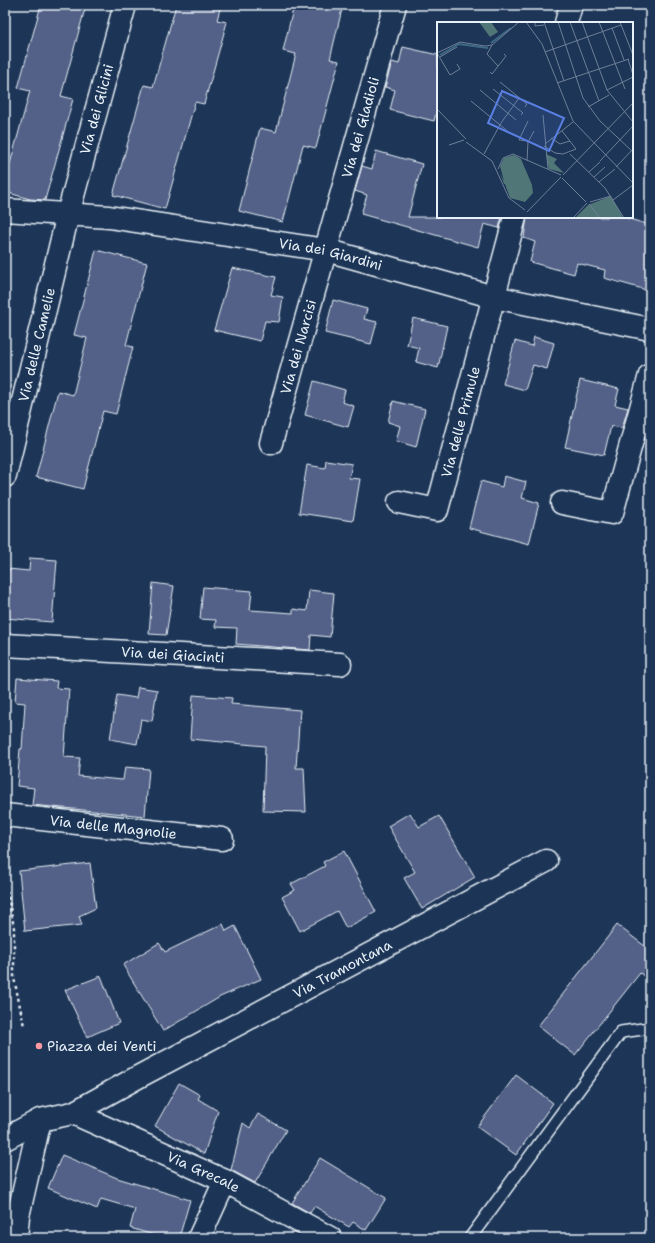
<svg xmlns="http://www.w3.org/2000/svg" width="655" height="1243" viewBox="0 0 655 1243" font-family="'Shantell Sans',sans-serif">
  <style>
    .building { fill: #536087; stroke: #e8f1f8 }
    .lines { fill: none; stroke-linecap: round; stroke-linejoin: round }
    .service-casing { stroke: #e8f1f8; stroke-width: 14 }
    .minor-casing { stroke: #e8f1f8; stroke-width: 25 }
    .path { stroke: #e8f1f8; stroke-width: 2.5; stroke-dasharray: 3 3; stroke-linecap: butt }
    .service { stroke: #1d3557; stroke-width: 11 }
    .minor { stroke: #1d3557; stroke-width: 22 }
    .poi-dot { fill: #ff9aa2; stroke: #1d3557; stroke-width: 1.5 }
    .labels { text-anchor: middle; stroke-width: 3; stroke-linejoin: round; paint-order: stroke }
    .street-label { font-size: 14px; fill: #e8f1f8; stroke: #1d3557 }
    .poi-label { font-size: 14px; fill: #e8f1f8; stroke: #1d3557; text-anchor: start }
    .inset-river { fill: none; stroke: #3f6986; stroke-width: 2 }
    .inset-road { fill: none; stroke: #6e8097; stroke-width: 1 }
    .view { fill: #5a7fe2; fill-opacity: 0.15; stroke: #5a7fe2; stroke-width: 2 }
    .inset-edge { fill: none; stroke: #e8f1f8; stroke-width: 2 }
  </style>
  <rect width="100%" height="100%" fill="#1d3557"/>
  <filter id="ink" filterUnits="userSpaceOnUse"><feTurbulence type="fractalNoise" baseFrequency=".025" numOctaves="2"/><feDisplacementMap in="SourceGraphic" scale="8" xChannelSelector="R" yChannelSelector="G"/><feConvolveMatrix kernelMatrix="1 2 1 2 8 2 1 2 1" color-interpolation-filters="sRGB"/></filter>
  <g filter="url(#ink)">
    <path class="building" d="M 41,5 L 86,5 L 61,96 L 73,99 L 45,200 L 30,199 L 5,192 L 5,182 L 30,91 L 18,88 Z
      M 176,5 L 221,5 L 217,20 L 227,22 L 204,104 L 195,102 L 165,209 L 113,195 L 144,85 L 153,87 Z
      M 294,5 L 343,5 L 330,59 L 339,61 L 316,148 L 303,145 L 283,222 L 239,211 L 260,128 L 276,132 L 296,54 L 283,51 Z
      M 403,47 L 438,55 L 438,106 L 434,121 L 390,110 L 395,90 L 385,87 L 392,62 L 399,64 Z
      M 376,151 L 422,164 L 408,217 L 502,217 L 499,228 L 484,224 L 478,247 L 361,214 L 367,195 L 355,191 L 362,166 L 372,169 Z
      M 527,217 L 622,217 L 650,225 L 650,291 L 604,278 L 605,270 L 577,263 L 574,274 L 530,262 L 535,242 L 524,238 Z
      M 96,250 L 147,263 L 126,345 L 133,347 L 116,414 L 103,411 L 83,489 L 36,477 L 58,391 L 73,395 L 87,338 L 74,335 Z
      M 232,268 L 276,277 L 271,295 L 283,297 L 279,322 L 265,321 L 260,341 L 214,330 Z
      M 333,300 L 367,309 L 364,319 L 377,322 L 371,344 L 325,333 Z
      M 413,318 L 447,326 L 438,368 L 416,362 L 419,348 L 407,345 Z
      M 534,337 L 554,343 L 547,369 L 533,365 L 525,390 L 503,384 L 515,341 L 532,346 Z
      M 580,380 L 619,389 L 615,405 L 628,408 L 622,428 L 611,426 L 604,455 L 565,447 Z
      M 314,381 L 345,390 L 342,402 L 354,406 L 348,427 L 305,415 Z
      M 393,401 L 425,409 L 416,447 L 396,441 L 400,426 L 388,422 Z
      M 326,460 L 352,464 L 349,478 L 360,479 L 353,521 L 299,513 L 307,465 L 325,468 Z
      M 504,476 L 526,482 L 522,498 L 539,503 L 529,544 L 469,528 L 481,481 L 502,487 Z
      M 30,558 L 57,560 L 52,622 L 5,618 L 8,569 L 29,571 Z
      M 153,583 L 174,586 L 166,635 L 149,634 Z
      M 203,587 L 252,591 L 250,610 L 293,613 L 293,609 L 307,611 L 309,590 L 334,593 L 330,637 L 311,635 L 310,650 L 236,644 L 237,628 L 215,627 L 216,620 L 200,619 Z
      M 17,678 L 57,681 L 56,688 L 69,689 L 64,757 L 80,758 L 78,776 L 123,780 L 125,767 L 149,769 L 145,816 L 32,805 L 34,788 L 17,786 L 20,749 L 22,749 L 25,703 L 15,702 Z
      M 138,687 L 157,690 L 152,721 L 141,719 L 137,744 L 110,739 L 117,695 L 136,698 Z
      M 193,695 L 232,698 L 231,704 L 300,710 L 296,768 L 304,768 L 306,812 L 263,811 L 265,746 L 190,739 Z
      M 410,813 L 419,827 L 439,816 L 475,877 L 422,909 L 404,878 L 415,872 L 388,826 Z
      M 344,851 L 376,912 L 346,928 L 337,911 L 300,931 L 282,897 L 295,890 L 291,884 L 325,866 L 323,862 Z
      M 90,863 L 96,908 L 79,916 L 82,925 L 25,931 L 19,871 Z
      M 223,924 L 226,931 L 235,926 L 261,979 L 220,997 L 163,1031 L 123,965 L 159,943 L 165,952 Z
      M 617,925 L 650,950 L 650,981 L 640,973 L 575,1055 L 538,1026 Z
      M 101,976 L 119,1023 L 87,1037 L 65,990 Z
      M 516,1075 L 553,1103 L 516,1155 L 477,1127 Z
      M 179,1083 L 200,1095 L 198,1099 L 218,1111 L 204,1154 L 155,1126 Z
      M 258,1114 L 286,1130 L 255,1183 L 231,1170 L 243,1123 L 250,1128 Z
      M 62,1155 L 117,1178 L 190,1200 L 179,1238 L 164,1238 L 130,1228 L 135,1209 L 101,1199 L 97,1209 L 48,1188 Z
      M 320,1158 L 386,1198 L 366,1230 L 353,1222 L 349,1227 L 314,1206 L 310,1213 L 292,1203 Z"/>
    <g class="lines">
      <defs>
        <path id="service" d="M 470,1238 L 621,1032 L 650,1028"/>
        <g id="minor">
          <path d="M 566,23 L 571,5"/>
          <path id="s1" d="M 5,210 L 109,217 L 326,250 L 494,297 L 650,329"/>
          <path id="s2" d="M 271,443 L 395,5"/>
          <path id="s3" d="M 5,476 L 68,214 L 125,5"/>
          <path id="s4" d="M 399,502 L 437,510 L 515,217"/>
          <path d="M 562,503 L 612,513 L 650,375"/>
          <path id="s5" d="M 5,645 L 340,664"/>
          <path id="s6" d="M 5,815 L 222,839"/>
          <path id="s7" d="M 73,1113 L 225,1181 L 330,1238"/>
          <path id="s8" d="M 5,1139 L 40,1120 L 73,1113 L 138,1077 L 546,861"/>
          <path d="M 16,1238 L 18,1216 L 40,1120"/>
          <path d="M 199,1238 L 225,1181"/>
        </g>
      </defs>
      <use href="#service" class="service-casing"/>
      <use href="#minor" class="minor-casing"/>
      <path class="path" d="M 5,879 L 14,928 L 14,978 L 24,1026"/>
      <use href="#service" class="service"/>
      <use href="#minor" class="minor"/>
    </g>
  </g>
  <circle class="poi-dot" cx="39" cy="1046" r="4"/>
  <g class="labels">
    <g class="street-label">
      <text dy="5" stroke="none"><textPath href="#s3" startOffset="378">Via dei Glicini</textPath></text>
      <text dy="5" stroke="none"><textPath href="#s2" startOffset="328">Via dei Gladioli</textPath></text>
      <text dy="5" stroke="none"><textPath href="#s1" startOffset="329">Via dei Giardini</textPath></text>
      <text dy="5" stroke="none"><textPath href="#s3" startOffset="135">Via delle Camelie</textPath></text>
      <text dy="5" stroke="none"><textPath href="#s2" startOffset="100">Via dei Narcisi</textPath></text>
      <text dy="5" stroke="none"><textPath href="#s4" startOffset="130">Via delle Primule</textPath></text>
      <text dy="5" stroke="none"><textPath href="#s5" startOffset="168">Via dei Giacinti</textPath></text>
      <text dy="5" stroke="none"><textPath href="#s6" startOffset="109">Via delle Magnolie</textPath></text>
      <text dy="5" stroke="none"><textPath href="#s8" startOffset="379">Via Tramontana</textPath></text>
      <text dy="5" stroke="none"><textPath href="#s7" startOffset="143">Via Grecale</textPath></text>
    </g>
    <g class="poi-label">
      <text x="47" y="1051">Piazza dei Venti</text>
    </g>
  </g>
  <g transform="translate(437 22)">
    <rect width="196" height="196" fill="#1d3557"/>
    <path d="M 42,0 L 54,0 L 61,10 L 53,15 ZM 109,132 L 120,137 L 117,141 L 127,151 L 112,147 ZM 77,133 L 84,137 L 95,163 L 96,171 L 88,180 L 73,176 L 68,162 L 67,162 L 63,151 L 67,159 L 63,144 L 67,136 ZM 174,174 L 186,196 L 138,196 L 151,183 Z" fill="#507678"/>
    <path class="inset-river" d="M 54,21 L 74,6M 3,33 L 22,22 L 51,26"/>
    <path class="inset-road" d="M 89,0 L 105,22 L 136,99 L 196,161M 98,0 L 98,4 L 107,3M 107,0 L 127,59M 121,0 L 146,76 L 163,99 L 196,130M 133,0 L 162,79M 145,0 L 170,68 L 196,100M 162,0 L 188,67M 183,0 L 196,33M 175,6 L 187,38M 55,23 L 50,32 L 61,44M 108,30 L 184,3M 0,31 L 23,20 L 48,24 L 55,23 L 82,0M 0,31 L 13,53 L 23,47 L 20,42M 3,35 L 20,25M 191,37 L 196,53M 53,50 L 55,52 L 69,34 L 67,32M 63,60 L 90,82 L 88,85M 120,61 L 192,37M 56,67 L 86,91 L 84,93M 43,68 L 79,98M 170,68 L 196,55M 34,79 L 74,112M 151,85 L 172,73M 0,87 L 29,117M 106,93 L 111,147M 91,99 L 82,118 L 91,119M 114,116 L 123,122 L 133,119M 29,120 L 55,139 L 72,176 L 88,188M 108,122 L 136,100M 12,123 L 27,118M 107,124 L 118,131 L 126,132 L 139,127 L 125,109M 47,132 L 64,101 L 82,76M 133,132 L 168,166 L 187,196M 90,139 L 91,120 L 97,109M 163,139 L 196,104M 179,145 L 196,127M 61,147 L 66,136 L 76,132 L 124,153M 152,150 L 163,140M 126,153 L 196,81M 157,155 L 168,145M 125,156 L 149,180M 162,160 L 178,147M 176,178 L 196,163M 153,180 L 174,174M 152,182 L 163,196M 90,190 L 124,155M 136,196 L 150,181"/>
    <path class="view" d="M 65,69 L 127,96 L 112,129 L 51,101 Z"/>
    <rect width="196" height="196" class="inset-edge"/>
  </g>
  <rect width="655" height="1243" fill="none" stroke="#1d3557" stroke-width="20"/>
  <rect x="10" y="10" width="635" height="1223" fill="none" stroke="#e8f1f8" stroke-width="1.5" filter="url(#ink)"/>
</svg>
